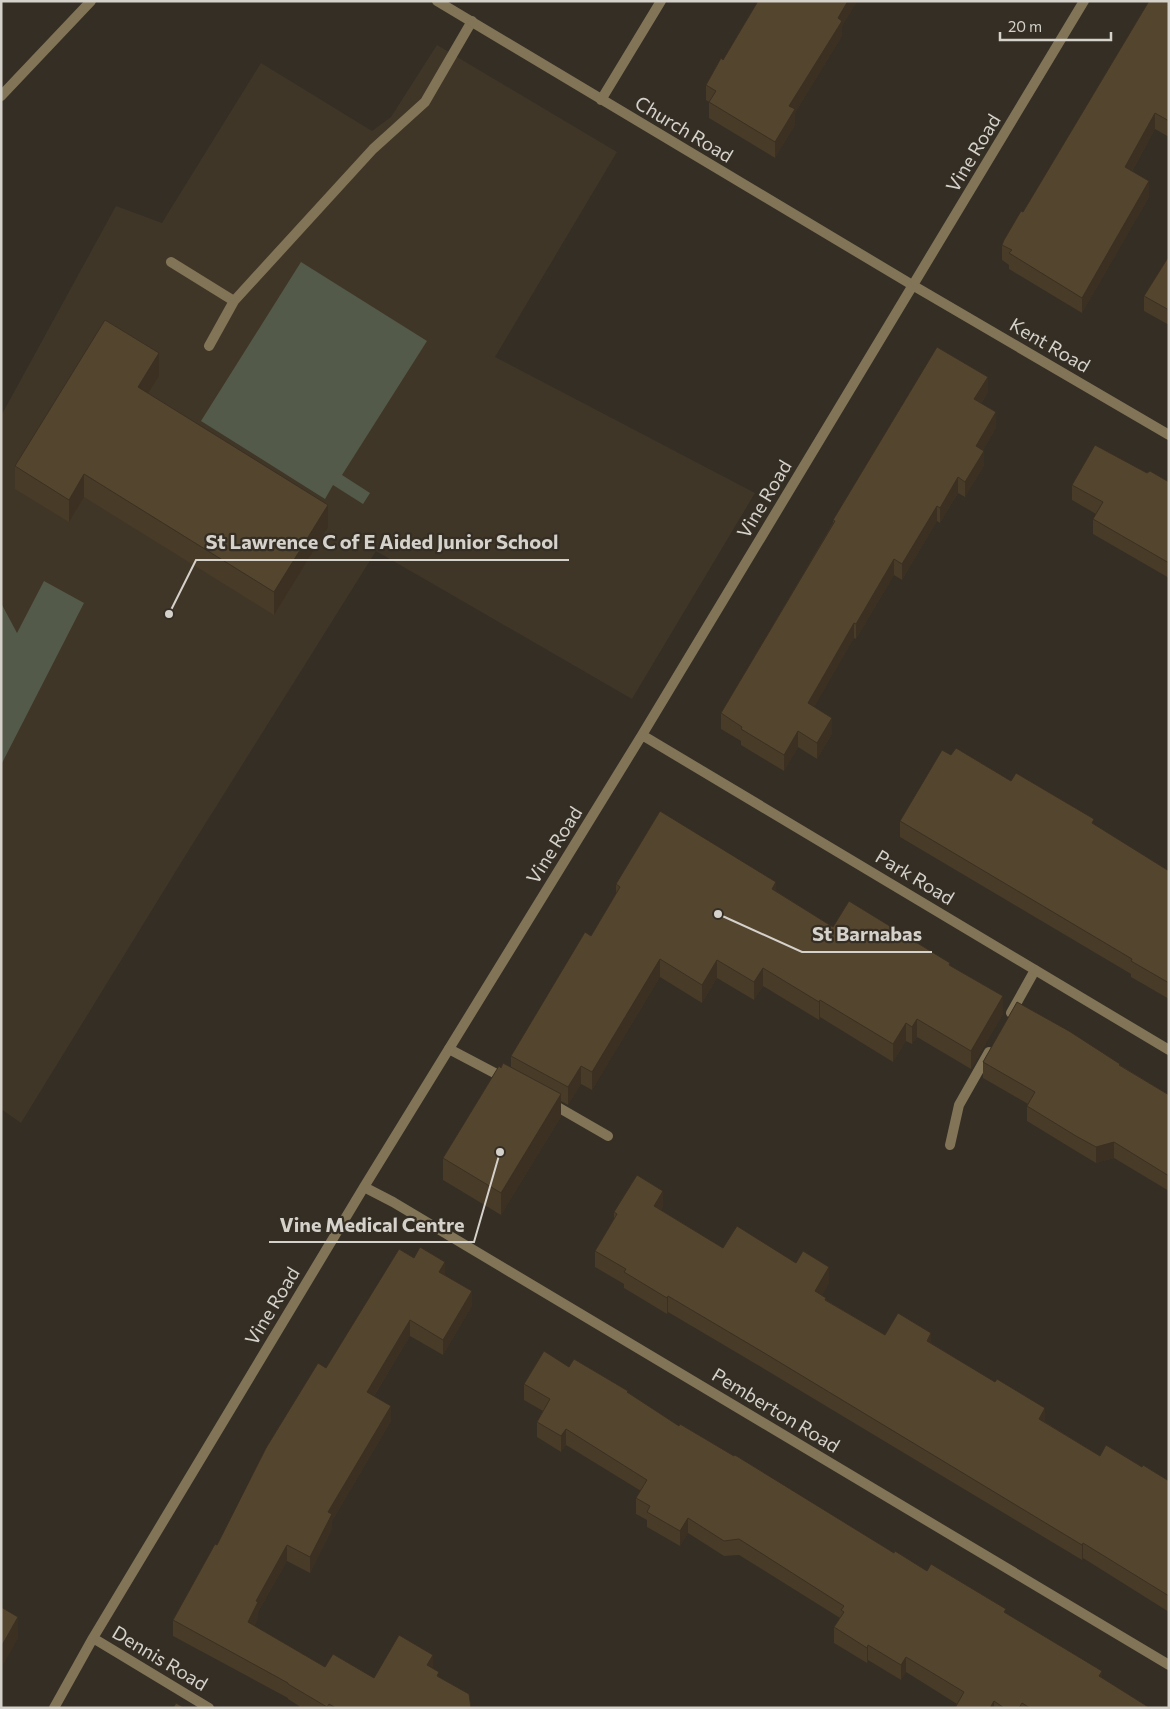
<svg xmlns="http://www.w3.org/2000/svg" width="1170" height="1709" viewBox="0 0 1170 1709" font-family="Commissioner,sans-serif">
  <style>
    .built { fill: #403627 }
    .green { fill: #535a49 }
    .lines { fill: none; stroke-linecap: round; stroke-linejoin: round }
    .lane { stroke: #817457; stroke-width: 10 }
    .street { stroke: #817457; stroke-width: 10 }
    .wall { fill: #483b28 }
    .shaded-wall { fill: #3b3021 }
    .building { fill: #54452f; stroke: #3b3021 }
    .labels { text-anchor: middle; stroke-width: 4.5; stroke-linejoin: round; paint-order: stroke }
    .street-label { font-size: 19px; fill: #d5d1cb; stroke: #342e24 }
    .leader { fill: none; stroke: #d5d1cb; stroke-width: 2 }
    .callout-dot { fill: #d5d1cb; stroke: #342e24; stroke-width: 2 }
    .callout-label { font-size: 20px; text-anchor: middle; font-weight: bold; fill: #d5d1cb; stroke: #342e24; stroke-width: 4.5; stroke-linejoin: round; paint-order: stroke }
  </style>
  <rect width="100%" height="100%" fill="#342e24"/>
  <path class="built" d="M 437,45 L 617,152 L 495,357 L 755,493 L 632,699 L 376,551 L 187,853 L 21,1123 L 1,1109 L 1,416 L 116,206 L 162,223 L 261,63 L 372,131 L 391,117 Z"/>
  <path class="green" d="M 301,262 L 427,341 L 342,475 L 370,493 L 363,504 L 333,485 L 325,499 L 201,421 Z
    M 44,581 L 84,603 L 1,765 L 1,603 L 17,633 Z"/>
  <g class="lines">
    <path class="lane" d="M 171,262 L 234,301
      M 209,346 L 234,301 L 373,149 L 425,102 L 472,21
      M 1011,1013 L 1035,970
      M 449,1049 L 506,1079
      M 549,1102 L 608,1136
      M 950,1145 L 959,1105 L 989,1052"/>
    <path class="street" d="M 437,1 L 914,286 L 1169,435
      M 1,96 L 91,1
      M 601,100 L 661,1
      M 642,735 L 1169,1050
      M 364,1187 L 393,1202 L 1169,1665
      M 93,1638 L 209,1708
      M 54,1708 L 93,1638 L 364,1187 L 642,735 L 1084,1"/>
  </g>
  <path class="wall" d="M 1169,1 L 1169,137 L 1155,129 L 1132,171 L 1149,197 L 1082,313 L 1009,269 L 1009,265 L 1002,260 L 1002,245 L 1023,212 Z
    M 842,27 L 842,36 L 795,113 L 795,125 L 775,158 L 709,118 L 709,102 L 706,100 L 706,85 L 723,60 Z
    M 1169,256 L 1169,325 L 1144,311 L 1144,296 Z
    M 159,376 L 148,393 L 328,527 L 274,615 L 84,497 L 69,522 L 15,489 L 15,466 Z
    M 988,392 L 981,404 L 996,428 L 983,450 L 984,466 L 965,497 L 958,493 L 940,523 L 937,521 L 902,580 L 894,575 L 856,639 L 854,638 L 814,707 L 832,734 L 817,759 L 798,747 L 784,771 L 741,745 L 741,741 L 721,729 L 721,713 L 833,523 L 833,520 Z
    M 1147,473 L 1169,482 L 1169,578 L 1093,534 L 1093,519 L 1096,514 L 1072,500 L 1072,485 Z
    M 951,755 L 1011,781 L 1094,825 L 1169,871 L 1169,999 L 1131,977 L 1131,974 L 900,837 L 900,821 Z
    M 616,884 L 776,891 L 833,927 L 950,965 L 1003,1014 L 971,1069 L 917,1037 L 912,1044 L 906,1041 L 893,1062 L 820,1017 L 819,1020 L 763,986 L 754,1000 L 717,978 L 702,1003 L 660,977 L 592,1090 L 581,1084 L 568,1105 L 561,1101 L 561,1117 L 501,1215 L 443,1180 L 443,1158 L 501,1068 L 511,1067 L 511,1056 L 591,936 L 616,894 Z
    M 983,1062 L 1120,1065 L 1169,1095 L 1169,1191 L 1114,1158 L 1096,1163 L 1076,1151 L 1027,1121 L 1027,1106 L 1028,1104 L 983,1078 Z
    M 663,1207 L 661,1210 L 723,1248 L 829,1283 L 822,1295 L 826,1300 L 885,1335 L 931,1343 L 1045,1422 L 1100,1456 L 1142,1467 L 1169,1481 L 1169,1612 L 1083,1558 L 1082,1560 L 766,1370 L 668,1312 L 667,1314 L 624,1288 L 624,1284 L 595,1267 L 595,1251 L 614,1220 L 614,1212 Z
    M 414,1258 L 445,1275 L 472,1306 L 443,1355 L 410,1336 L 374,1396 L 391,1421 L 332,1521 L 332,1529 L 310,1573 L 287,1561 L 258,1612 L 258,1618 L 254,1626 L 325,1667 L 374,1678 L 433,1668 L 439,1677 L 471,1708 L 302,1708 L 288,1699 L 288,1698 L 173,1636 L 173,1620 L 217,1545 L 326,1368 Z
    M 569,1367 L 628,1393 L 679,1426 L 894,1553 L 1006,1614 L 1102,1678 L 1150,1708 L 955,1708 L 957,1704 L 906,1672 L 901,1680 L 868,1660 L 867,1663 L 834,1643 L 834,1627 L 840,1618 L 739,1555 L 724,1556 L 688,1533 L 680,1546 L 647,1527 L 647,1520 L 636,1514 L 636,1498 L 641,1491 L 566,1445 L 561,1452 L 537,1437 L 537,1422 L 543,1411 L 524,1400 L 524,1384 Z"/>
  <path class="shaded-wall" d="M 848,1 L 858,1 L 842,27 L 842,36 L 795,113 L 795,125 L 775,158 L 775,142 L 789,106 L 838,18 Z
    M 1155,113 L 1155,129 L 1125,183 L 1125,167 Z
    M 1149,181 L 1149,197 L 1082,313 L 1082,298 Z
    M 159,353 L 159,376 L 138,409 L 138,387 Z
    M 988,377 L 988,392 L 974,415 L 974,399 Z
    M 996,412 L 996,428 L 976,462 L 976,446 Z
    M 984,451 L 984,466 L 965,497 L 965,482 Z
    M 84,474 L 84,497 L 69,522 L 69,500 Z
    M 958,477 L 958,493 L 940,523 L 940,508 Z
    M 328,505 L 328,527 L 274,615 L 274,592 Z
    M 937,506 L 937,521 L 902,580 L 902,564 Z
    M 894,559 L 894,575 L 856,639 L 856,624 Z
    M 854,623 L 854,638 L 808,718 L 808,703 Z
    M 832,718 L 832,734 L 817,759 L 817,743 Z
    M 798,731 L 798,747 L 784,771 L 784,755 Z
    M 776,882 L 776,900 L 772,889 Z
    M 660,959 L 660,977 L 592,1090 L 592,1072 Z
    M 717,960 L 717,978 L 702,1003 L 702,985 Z
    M 763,968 L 763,986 L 754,1000 L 754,982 Z
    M 1003,996 L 1003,1014 L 971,1069 L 971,1051 Z
    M 820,1000 L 820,1017 L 819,1020 L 819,1002 Z
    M 917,1019 L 917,1037 L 912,1044 L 912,1027 Z
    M 906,1023 L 906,1041 L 893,1062 L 893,1044 Z
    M 581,1066 L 581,1084 L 568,1105 L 568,1087 Z
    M 561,1094 L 561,1117 L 501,1215 L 501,1193 Z
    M 1114,1142 L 1114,1158 L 1096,1163 L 1096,1147 Z
    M 663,1191 L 663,1207 L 654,1221 L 654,1206 Z
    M 445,1262 L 445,1278 L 439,1272 Z
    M 829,1267 L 829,1283 L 815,1307 L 815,1291 Z
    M 472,1291 L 472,1306 L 443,1355 L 443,1340 Z
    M 668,1296 L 668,1312 L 667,1314 L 667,1298 Z
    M 410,1320 L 410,1336 L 367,1407 L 367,1392 Z
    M 931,1333 L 931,1349 L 927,1341 Z
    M 391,1406 L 391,1421 L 332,1521 L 332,1529 L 310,1573 L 310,1557 L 328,1512 Z
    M 1045,1408 L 1045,1424 L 1039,1419 Z
    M 566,1429 L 566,1445 L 561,1452 L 561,1436 Z
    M 688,1518 L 688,1533 L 680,1546 L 680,1531 Z
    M 1083,1543 L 1083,1558 L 1082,1560 L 1082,1545 Z
    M 287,1545 L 287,1561 L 258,1612 L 258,1618 L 248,1638 L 248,1622 L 256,1601 Z
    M 18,1617 L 18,1639 L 1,1669 L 1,1647 Z
    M 868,1645 L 868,1660 L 867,1663 L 867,1648 Z
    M 433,1655 L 433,1670 L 427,1665 Z
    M 906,1657 L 906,1672 L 901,1680 L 901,1665 Z
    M 1102,1671 L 1102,1686 L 1099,1676 Z
    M 994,1701 L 994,1708 L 990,1708 Z"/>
  <path class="building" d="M 758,1 L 848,1 L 838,18 L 842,21 L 789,106 L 795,109 L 775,142 L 709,102 L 716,91 L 706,85 L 721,58 L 723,60 Z
    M 1149,1 L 1169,1 L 1169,121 L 1155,113 L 1125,167 L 1149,181 L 1082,298 L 1009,253 L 1012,250 L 1002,245 L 1004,240 L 1021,211 L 1023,212 Z
    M 1169,256 L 1169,310 L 1144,296 Z
    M 105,320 L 159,353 L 138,387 L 328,505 L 274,592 L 84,474 L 69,500 L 15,466 Z
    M 937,347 L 988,377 L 974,399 L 996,412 L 976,446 L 984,451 L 965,482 L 958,477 L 940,508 L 937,506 L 902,564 L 894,559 L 856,624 L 854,623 L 808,703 L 832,718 L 817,743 L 798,731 L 784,755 L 741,729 L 742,727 L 721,713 L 835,521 L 833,520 Z
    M 1095,445 L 1147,473 L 1150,471 L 1169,482 L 1169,563 L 1093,519 L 1103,502 L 1072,485 Z
    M 956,748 L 1011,781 L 1016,773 L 1094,819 L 1092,823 L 1169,871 L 1169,983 L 1131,961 L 1132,959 L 900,821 L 942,750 L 951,755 Z
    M 660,811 L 776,882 L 772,889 L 833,927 L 849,901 L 950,963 L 949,965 L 1003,996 L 971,1051 L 917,1019 L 912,1027 L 906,1023 L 893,1044 L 820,1000 L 819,1002 L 763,968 L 754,982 L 717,960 L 702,985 L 660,959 L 592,1072 L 581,1066 L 568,1087 L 511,1056 L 585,932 L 591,936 L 620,887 L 616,884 Z
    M 1017,1002 L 1069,1031 L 1120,1064 L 1119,1065 L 1169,1095 L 1169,1176 L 1114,1142 L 1096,1147 L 1076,1136 L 1027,1106 L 1035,1092 L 983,1062 Z
    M 503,1063 L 561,1094 L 501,1193 L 443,1158 L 499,1066 L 501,1068 Z
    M 637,1175 L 663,1191 L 654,1206 L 723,1248 L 737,1226 L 796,1263 L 803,1251 L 829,1267 L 815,1291 L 826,1298 L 825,1300 L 885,1335 L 898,1313 L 931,1333 L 927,1341 L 995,1382 L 997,1379 L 1045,1408 L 1039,1419 L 1100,1456 L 1106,1445 L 1142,1467 L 1143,1465 L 1169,1481 L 1169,1596 L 1083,1543 L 1082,1545 L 766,1354 L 668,1296 L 667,1298 L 624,1272 L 626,1269 L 595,1251 L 617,1214 L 614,1212 Z
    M 420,1247 L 445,1262 L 439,1272 L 472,1291 L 443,1340 L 410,1320 L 367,1392 L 391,1406 L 328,1512 L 332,1514 L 310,1557 L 287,1545 L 256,1601 L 258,1602 L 248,1622 L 325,1667 L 333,1654 L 374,1678 L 399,1635 L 433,1655 L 427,1665 L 439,1672 L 437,1676 L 469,1694 L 471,1708 L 336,1708 L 329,1704 L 327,1707 L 288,1684 L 288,1683 L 173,1620 L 215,1544 L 217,1545 L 266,1448 L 318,1363 L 326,1368 L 399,1249 L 414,1258 Z
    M 544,1351 L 569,1367 L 574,1359 L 628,1391 L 627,1392 L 679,1426 L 680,1424 L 734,1456 L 735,1455 L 894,1553 L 895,1551 L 927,1571 L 931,1564 L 1006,1609 L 1004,1612 L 1102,1671 L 1099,1676 L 1150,1708 L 1030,1708 L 1022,1703 L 1019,1708 L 1004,1708 L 994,1701 L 990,1708 L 955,1708 L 964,1692 L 906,1657 L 901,1665 L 868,1645 L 867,1648 L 834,1627 L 844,1612 L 841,1610 L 844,1606 L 739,1539 L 724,1541 L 688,1518 L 680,1531 L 647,1512 L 650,1506 L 636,1498 L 647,1480 L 566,1429 L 561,1436 L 537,1422 L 550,1399 L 524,1384 Z
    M 1,1607 L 18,1617 L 1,1647 Z
    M 176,1703 L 185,1708 L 173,1708 Z"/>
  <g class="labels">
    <g class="street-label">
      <text transform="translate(684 129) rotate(31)" y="7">Church Road</text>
      <text transform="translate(973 153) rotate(-59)" y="7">Vine Road</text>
      <text transform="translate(1050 345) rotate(30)" y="7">Kent Road</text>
      <text transform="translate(764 499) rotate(-59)" y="7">Vine Road</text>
      <text transform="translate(554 845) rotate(-58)" y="7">Vine Road</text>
      <text transform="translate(915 877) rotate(31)" y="7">Park Road</text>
      <text transform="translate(272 1306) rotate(-59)" y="7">Vine Road</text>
      <text transform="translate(776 1410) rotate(31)" y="7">Pemberton Road</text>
      <text transform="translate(160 1658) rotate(31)" y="7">Dennis Road</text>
    </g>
  </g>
  <path class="leader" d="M169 614L196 560H569M718 914L802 952H932M500 1152L474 1242H269"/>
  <g class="callout-dot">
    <circle cx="169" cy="614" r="5"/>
    <circle cx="718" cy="914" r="5"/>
    <circle cx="500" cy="1152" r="5"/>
  </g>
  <g class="callout-label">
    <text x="382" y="549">St Lawrence C of E Aided Junior School</text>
    <text x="867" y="941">St Barnabas</text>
    <text x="372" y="1232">Vine Medical Centre</text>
  </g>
  <rect width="1170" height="1709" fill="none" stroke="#d5d1cb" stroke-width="5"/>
  <path d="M1000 32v8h111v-8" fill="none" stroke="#d5d1cb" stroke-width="2.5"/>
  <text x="1008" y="32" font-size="15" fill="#d5d1cb" stroke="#342e24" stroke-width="4" paint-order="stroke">20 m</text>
</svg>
